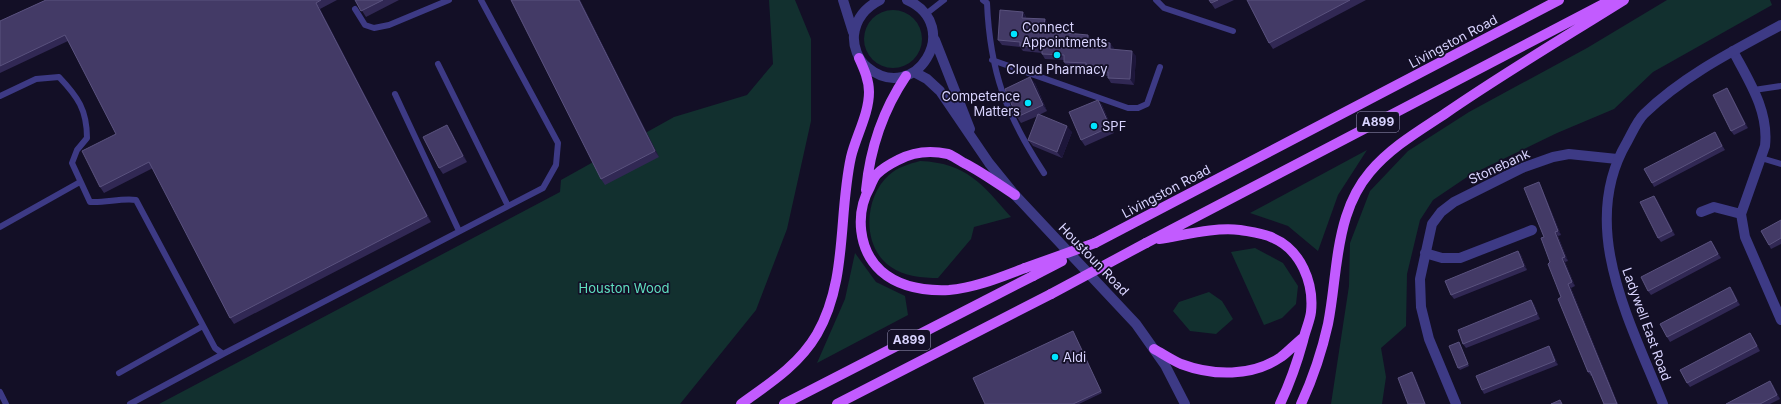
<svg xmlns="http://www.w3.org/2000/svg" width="1781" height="404" viewBox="0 0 1781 404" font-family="Inter,sans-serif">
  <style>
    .green { fill: #12302f }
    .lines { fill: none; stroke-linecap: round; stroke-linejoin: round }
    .service { stroke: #3d3a85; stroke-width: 6 }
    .minor { stroke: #3d3a85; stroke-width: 10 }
    .tertiary { stroke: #3d3a85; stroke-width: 10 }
    .primary { stroke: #c25bff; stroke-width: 10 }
    .primary-bridge { stroke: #c25bff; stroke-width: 10 }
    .wall { fill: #312854 }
    .shaded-wall { fill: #1d163a }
    .building { fill: #433a66; stroke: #5a527e }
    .poi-dot { fill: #00e5ff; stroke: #130f26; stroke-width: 1.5 }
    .labels { text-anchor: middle; stroke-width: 3.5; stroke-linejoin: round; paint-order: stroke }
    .shield { fill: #130f26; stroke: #9e99be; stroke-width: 1 }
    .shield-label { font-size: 12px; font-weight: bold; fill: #d9d4ff }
    .poi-label { font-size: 13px; fill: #d9d4ff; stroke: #130f26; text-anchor: start }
    .street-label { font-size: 13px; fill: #d9d4ff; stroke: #130f26 }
    .park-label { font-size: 13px; fill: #5fe0c0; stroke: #130f26 }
  </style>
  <rect width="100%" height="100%" fill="#130f26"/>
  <path class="green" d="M 769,0 L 795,0 L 811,39 L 811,121 L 787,229 L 756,310 L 680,404 L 159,404 L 560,192 L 561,180 L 674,117 L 747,95 L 773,64 Z
    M 1667,0 L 1770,0 L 1772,5 L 1653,72 L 1614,109 L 1557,133 L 1470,175 L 1433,200 L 1420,220 L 1407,274 L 1406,326 L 1381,348 L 1386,377 L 1382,404 L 1331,404 L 1349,286 L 1350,243 L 1370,191 L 1408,151 L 1469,112 L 1587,48 Z
    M864 39a29 29 0 1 1 58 0a29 29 0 1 1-58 0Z
    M 1367,150 L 1338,195 L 1318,251 L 1288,226 L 1250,213 Z
    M 920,161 C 967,163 982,184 1011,217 L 974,227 L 971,239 L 938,278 C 923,278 903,276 891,267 C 861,247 864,197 889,175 C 898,167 909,164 920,161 Z
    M 1255,248 L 1283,263 L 1298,286 L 1296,304 L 1282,318 L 1264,325 L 1231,252 Z
    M 855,253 L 876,282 L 905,296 L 908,315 L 817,363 L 845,299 Z
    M 1209,292 L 1222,301 L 1233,319 L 1216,334 L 1190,331 L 1173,311 L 1179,302 Z"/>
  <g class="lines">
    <path class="service" d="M 983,0 L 987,3 C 990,72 1006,115 1044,173
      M 1156,0 L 1164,8 L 1233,31
      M 355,9 L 365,25 L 374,28 L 389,25 L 449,0
      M 926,14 L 944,0
      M 992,60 L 1128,108 L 1138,108 L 1147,104 L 1160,67
      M 438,64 L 508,206
      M 1754,90 L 1781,86
      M 395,94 L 459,231
      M 0,96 L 36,79 L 59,77 C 78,97 87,110 87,138 L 77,150 L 72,163 L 90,202 C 106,203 121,198 136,200 L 215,348 L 223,354 L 543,188 L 556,165 L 558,143 L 481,0
      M 1761,158 L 1781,164
      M 0,227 L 80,182
      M 119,373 L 203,326
      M 0,392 L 6,404
      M 130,404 L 223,354"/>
    <path class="minor" d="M 1733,51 C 1749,81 1769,111 1765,146 L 1741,214 L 1745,237 L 1781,320
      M 1701,212 L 1714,207 L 1741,214
      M 1425,253 L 1442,258 L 1460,258 L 1532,230
      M 1456,404 L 1429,339 L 1421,307 L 1420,279 L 1432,224 L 1441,212 L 1454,202 L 1522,168 L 1553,157 L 1569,154 L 1617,159"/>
    <path class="tertiary" d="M 843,0 L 853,32
      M 880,0 C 866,7 856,18 854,35 C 853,46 858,60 867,67 C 915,107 965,26 907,0
      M 935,40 L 970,129
      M 914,72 L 927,79 L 940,91 L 989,163 L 1015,195 L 1136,324 L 1165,365 L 1185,404
      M 1663,404 C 1631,323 1577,227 1627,142 C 1632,133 1637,121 1644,114 C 1683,76 1733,51 1781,25"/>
    <path class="primary" d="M 866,190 C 870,149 883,110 906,76
      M 1015,195 C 998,184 982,172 964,163 C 959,160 953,156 948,154 C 930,150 913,152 898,160 C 890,164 883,168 877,174 C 874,177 872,182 870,187 C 855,213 858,250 881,271 C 899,287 926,291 949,290 C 975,288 1001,277 1025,268
      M 1159,239 C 1185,235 1214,227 1240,230 C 1251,232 1263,233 1273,238 C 1301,250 1314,283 1311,312 C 1310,321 1305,331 1303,341 C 1297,363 1290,383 1280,404
      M 1095,243 L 1559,0
      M 1146,243 L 1611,0
      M 1154,349 C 1163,354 1172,360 1181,364 C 1213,376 1252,377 1281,357 C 1289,351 1296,343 1304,337
      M 741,404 C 769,384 799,365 817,334 C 848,280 838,216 851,157 C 856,136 869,114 869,92 C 869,80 864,69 859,58
      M 784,404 L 1033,276
      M 837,404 L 1051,294
      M 1301,404 C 1313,378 1322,351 1328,324 C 1335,289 1335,252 1346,217 C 1351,201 1359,185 1370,172 C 1391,147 1419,131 1446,113 C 1504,73 1565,37 1624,0"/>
    <path class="primary-bridge" d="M 1025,268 L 1095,243
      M 1033,276 L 1062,261
      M 1051,294 L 1146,243"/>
  </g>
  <path class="wall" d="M 46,0 L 337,0 L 320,9 L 431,222 L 234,324 L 230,318 L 153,168 L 104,193 L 100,187 L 116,134 L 68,41 L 0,73 L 0,21 Z
    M 355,0 L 399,0 L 366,17 Z
    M 511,0 L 580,0 L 659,157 L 605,185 L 601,179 Z
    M 1209,0 L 1234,0 L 1215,9 Z
    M 1247,0 L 1366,0 L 1273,49 L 1269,43 Z
    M 1023,12 L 1026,17 L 1026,18 L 1045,19 L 1048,25 L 1048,26 L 1067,27 L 1070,32 L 1070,33 L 1092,40 L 1092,41 L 1114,48 L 1114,49 L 1136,56 L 1134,85 L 1111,83 L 1108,78 L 1108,76 L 1089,75 L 1086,70 L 1086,68 L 1067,67 L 1064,62 L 1064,60 L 1045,59 L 1042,54 L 1042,53 L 1023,51 L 1020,47 L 1002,45 L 998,40 Z
    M 1035,83 L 1047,111 L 1039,115 L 1072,132 L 1062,158 L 1033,146 L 1028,140 L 1038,116 L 1021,123 L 1017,117 Z
    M 1727,88 L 1730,93 L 1748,128 L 1734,135 L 1731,131 Z
    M 1098,100 L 1102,105 L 1114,133 L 1085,146 L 1081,140 Z
    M 451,131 L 467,162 L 443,174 L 439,168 Z
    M 1717,137 L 1725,150 L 1654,187 L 1652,183 Z
    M 1541,186 L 1561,235 L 1558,236 L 1568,261 L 1565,262 L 1575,286 L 1571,288 L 1618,404 L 1604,404 L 1592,376 L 1591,376 L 1588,372 L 1561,297 L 1550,262 L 1544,237 Z
    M 1654,196 L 1657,200 L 1675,235 L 1661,242 L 1658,238 Z
    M 1781,220 L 1781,244 L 1771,249 L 1769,245 Z
    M 1711,241 L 1714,245 L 1721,258 L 1651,295 L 1648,291 Z
    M 1518,251 L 1521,255 L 1527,270 L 1454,299 L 1451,295 Z
    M 1733,291 L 1740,305 L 1670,342 L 1667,337 Z
    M 1531,300 L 1534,304 L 1540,319 L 1466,348 L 1463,344 Z
    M 1074,334 L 1102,393 L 1079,404 L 985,404 Z
    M 1753,337 L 1760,351 L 1690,387 L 1687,383 Z
    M 1459,342 L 1460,344 L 1469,366 L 1460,370 L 1458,368 Z
    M 1549,346 L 1552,351 L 1558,365 L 1484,394 L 1482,390 Z
    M 1773,385 L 1780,399 L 1770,404 L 1726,404 Z"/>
  <path class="shaded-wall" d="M 579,0 L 580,0 L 659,157 L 655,151 Z
    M 316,3 L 320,9 L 431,222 L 427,216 Z
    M 1023,12 L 1026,17 L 1026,23 L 1022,18 Z
    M 1045,19 L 1048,25 L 1048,30 L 1044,25 Z
    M 1067,27 L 1070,32 L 1070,38 L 1066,33 Z
    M 1088,35 L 1092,40 L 1092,46 L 1088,41 Z
    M 1110,43 L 1114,48 L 1114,54 L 1110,49 Z
    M 1132,51 L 1136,56 L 1134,85 L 1130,79 Z
    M 1030,77 L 1035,83 L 1047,111 L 1043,105 Z
    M 1727,88 L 1730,93 L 1748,128 L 1745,124 Z
    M 1098,100 L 1102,105 L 1114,133 L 1110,127 Z
    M 447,125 L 451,131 L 467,162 L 463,156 Z
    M 1067,126 L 1072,132 L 1062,158 L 1057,152 Z
    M 1539,182 L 1541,186 L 1561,235 L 1558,231 Z
    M 1654,196 L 1657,200 L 1675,235 L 1672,231 Z
    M 1555,232 L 1558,236 L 1568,261 L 1565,257 Z
    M 1711,241 L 1714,245 L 1721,258 L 1718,254 Z
    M 1518,251 L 1521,255 L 1527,270 L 1524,266 Z
    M 1562,258 L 1565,262 L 1575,286 L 1572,282 Z
    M 1568,284 L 1571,288 L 1618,404 L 1617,404 Z
    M 1730,287 L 1733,291 L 1740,305 L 1737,301 Z
    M 1531,300 L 1534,304 L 1540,319 L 1537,314 Z
    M 1073,331 L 1074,334 L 1102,393 L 1101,391 Z
    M 1750,333 L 1753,337 L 1760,351 L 1757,346 Z
    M 1549,346 L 1552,351 L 1558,365 L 1555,361 Z
    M 1412,372 L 1415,376 L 1426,404 L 1425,404 Z
    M 1770,381 L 1773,385 L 1780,399 L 1777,395 Z"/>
  <path class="building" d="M 46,0 L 321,0 L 316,3 L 427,216 L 230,318 L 149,162 L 100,187 L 82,151 L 116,134 L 65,35 L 0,66 L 0,21 Z
    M 355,0 L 383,0 L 361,11 Z
    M 511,0 L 579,0 L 655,151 L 601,179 Z
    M 1209,0 L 1218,0 L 1211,3 Z
    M 1247,0 L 1350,0 L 1269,43 Z
    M 1000,10 L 1023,12 L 1022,18 L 1045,19 L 1044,25 L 1067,27 L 1066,33 L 1088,35 L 1088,41 L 1110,43 L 1110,49 L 1132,51 L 1130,79 L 1108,78 L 1108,72 L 1086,70 L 1086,63 L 1064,62 L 1064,55 L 1042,54 L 1042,48 L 1020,46 L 1020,42 L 998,40 Z
    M 1030,77 L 1043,105 L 1017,117 L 1005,89 Z
    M 1727,88 L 1745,124 L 1731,131 L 1713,95 Z
    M 1098,100 L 1110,127 L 1081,140 L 1069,112 Z
    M 1038,114 L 1067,126 L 1057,152 L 1028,140 Z
    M 447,125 L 463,156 L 439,168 L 423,137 Z
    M 1715,132 L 1722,146 L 1652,183 L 1644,169 Z
    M 1539,182 L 1558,231 L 1555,232 L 1565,257 L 1562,258 L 1572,282 L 1568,284 L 1617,404 L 1604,404 L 1590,371 L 1588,372 L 1558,299 L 1561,297 L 1548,264 L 1550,262 L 1541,238 L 1544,237 L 1524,188 Z
    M 1654,196 L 1672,231 L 1658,238 L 1640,202 Z
    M 1781,220 L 1781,238 L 1769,245 L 1761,231 Z
    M 1711,241 L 1718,254 L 1648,291 L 1641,277 Z
    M 1518,251 L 1524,266 L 1451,295 L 1445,281 Z
    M 1730,287 L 1737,301 L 1667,337 L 1660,324 Z
    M 1531,300 L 1537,314 L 1463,344 L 1458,330 Z
    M 1073,331 L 1101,391 L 1073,404 L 985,404 L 973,378 Z
    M 1750,333 L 1757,346 L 1687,383 L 1680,370 Z
    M 1459,342 L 1468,364 L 1458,368 L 1449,346 Z
    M 1549,346 L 1555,361 L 1482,390 L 1476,376 Z
    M 1412,372 L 1425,404 L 1408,404 L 1398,378 Z
    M 1770,381 L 1777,395 L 1760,404 L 1726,404 Z
    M 1560,400 L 1562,404 L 1551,404 Z"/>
  <g class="poi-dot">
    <circle cx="1014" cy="34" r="4"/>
    <circle cx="1057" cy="55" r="4"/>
    <circle cx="1028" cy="103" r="4"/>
    <circle cx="1094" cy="126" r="4"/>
    <circle cx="1055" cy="357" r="4"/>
  </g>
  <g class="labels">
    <g class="shield">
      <rect x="1357" y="112" width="42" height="20" rx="3"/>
      <rect x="888" y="330" width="42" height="20" rx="3"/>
    </g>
    <g class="shield-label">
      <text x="1378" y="126">A899</text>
      <text x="909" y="344">A899</text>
    </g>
    <g class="poi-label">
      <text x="1022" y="32">Connect<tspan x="1022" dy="15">Appointments</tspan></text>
      <text x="1057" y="74" text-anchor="middle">Cloud Pharmacy</text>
      <text x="1020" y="101" text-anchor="end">Competence<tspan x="1020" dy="15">Matters</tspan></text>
      <text x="1102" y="131">SPF</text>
      <text x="1063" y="362">Aldi</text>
    </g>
    <g class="street-label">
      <text transform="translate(1453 41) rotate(-28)" y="5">Livingston Road</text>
      <text transform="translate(1499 166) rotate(-25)" y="5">Stonebank</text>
      <text transform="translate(1166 191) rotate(-28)" y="5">Livingston Road</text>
      <text transform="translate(1094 259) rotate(46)" y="5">Houstoun Road</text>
      <text transform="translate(1647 324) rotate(70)" y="5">Ladywell East Road</text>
    </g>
    <g class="park-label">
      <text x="624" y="293">Houston Wood</text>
    </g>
  </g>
</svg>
